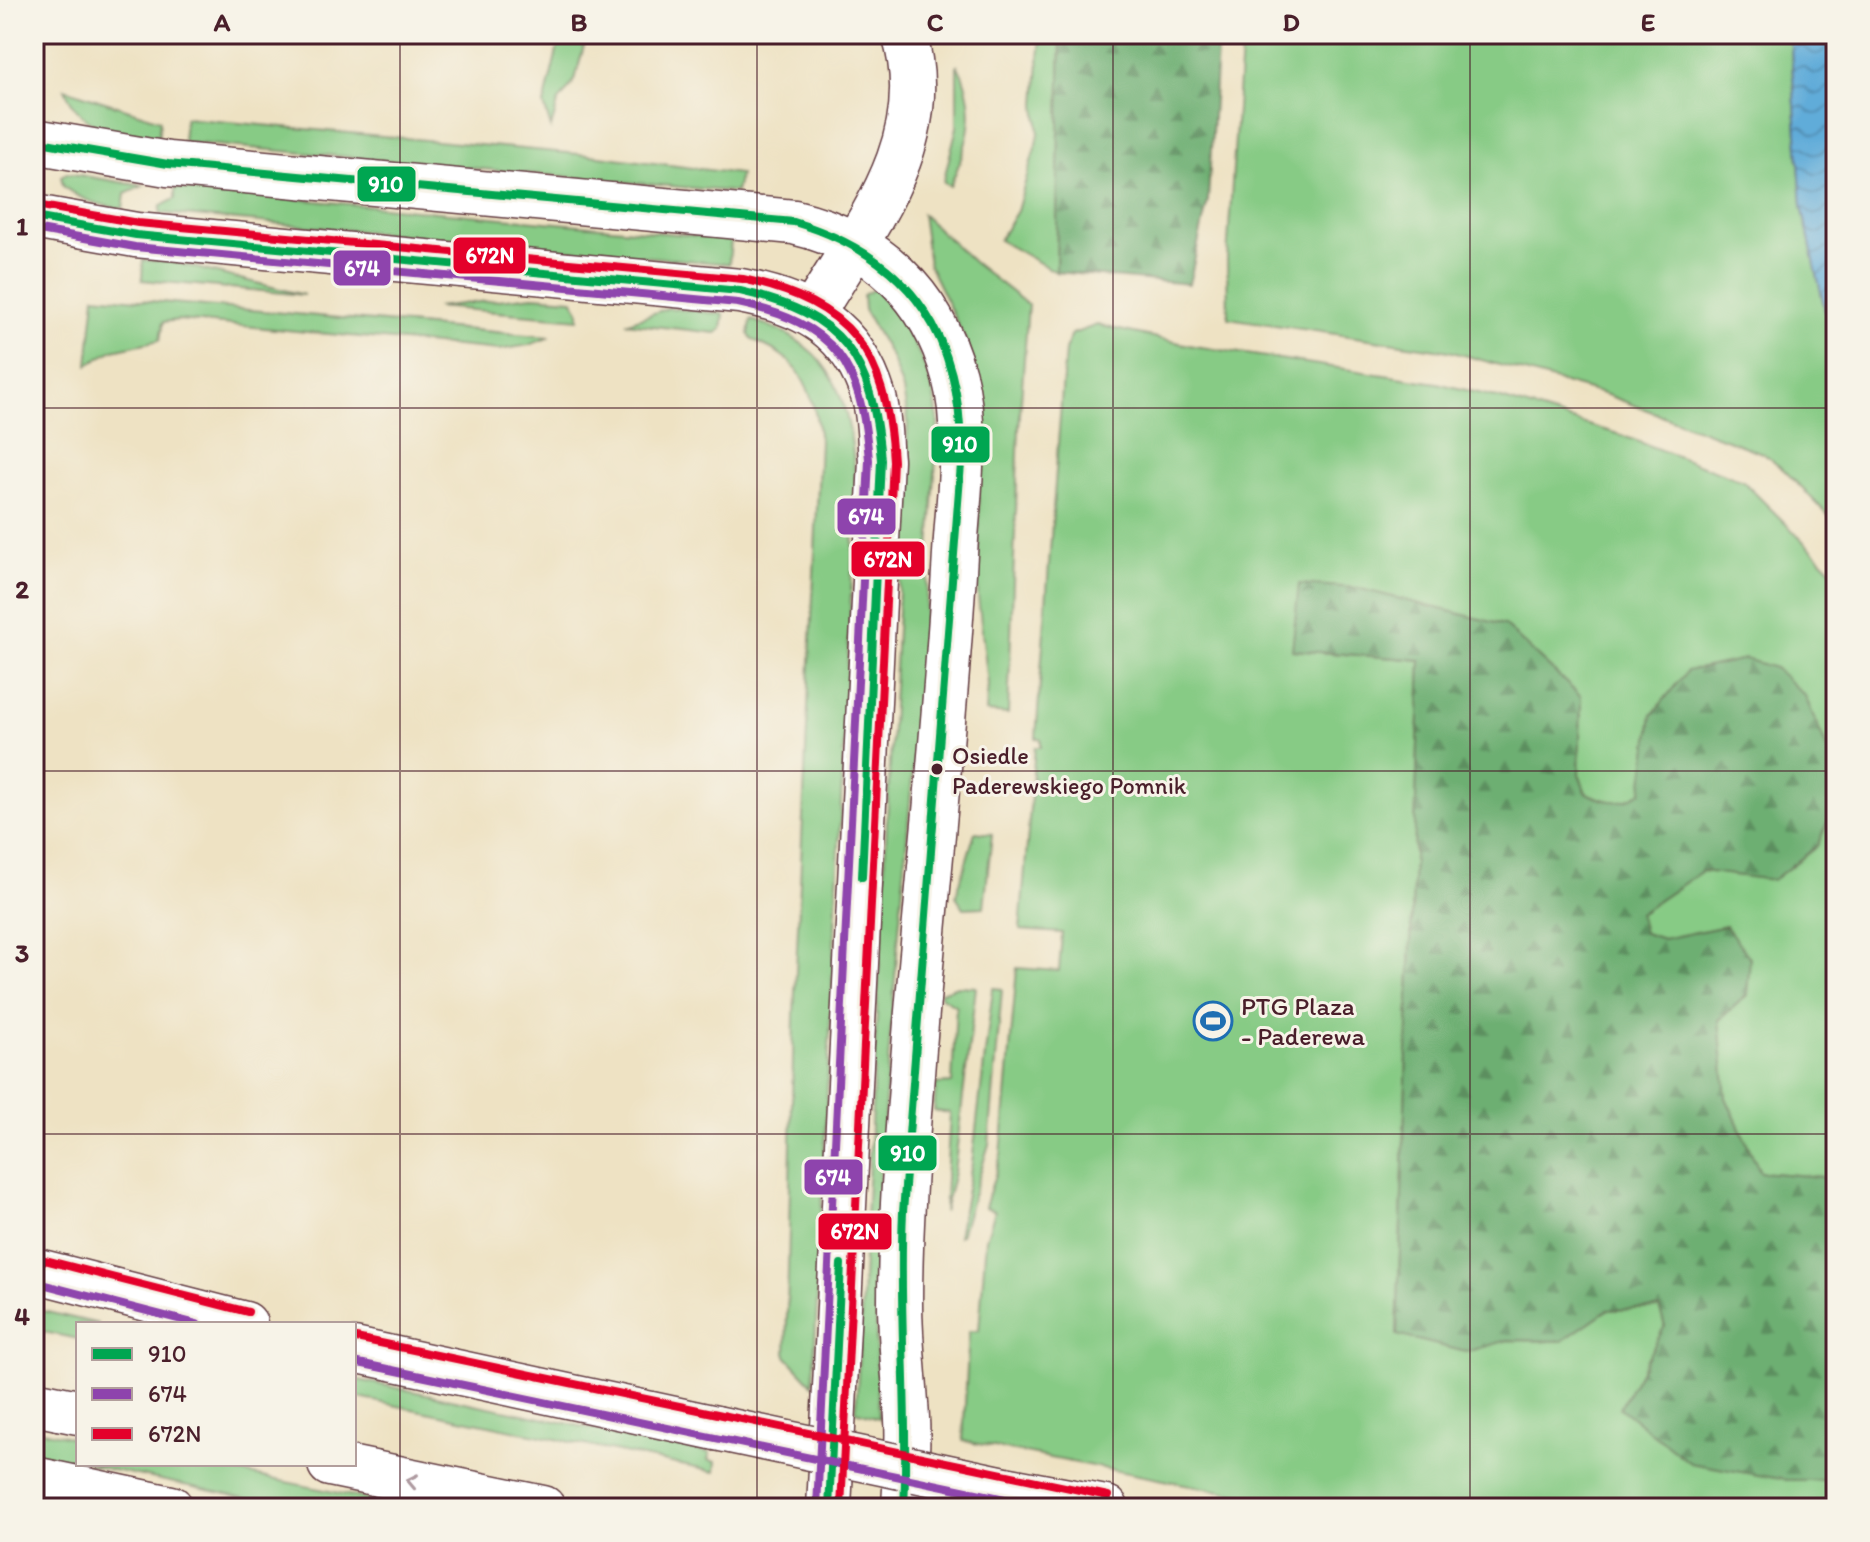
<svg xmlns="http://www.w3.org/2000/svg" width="1870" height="1542" viewBox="0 0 1870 1542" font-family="Itim,sans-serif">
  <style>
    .green { fill: #87cb85; stroke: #687558; stroke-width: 2 }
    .forest { fill: url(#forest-firs); stroke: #5c674e; stroke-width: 2 }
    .water { fill: url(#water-waves); stroke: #556682; stroke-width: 2 }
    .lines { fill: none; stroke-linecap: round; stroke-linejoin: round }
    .minor-casing { stroke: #633c42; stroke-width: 47 }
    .tertiary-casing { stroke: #633c42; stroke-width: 47 }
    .motorway-casing { stroke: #633c42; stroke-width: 47 }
    .minor { stroke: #fff; stroke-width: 44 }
    .tertiary { stroke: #fff; stroke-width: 44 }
    .motorway { stroke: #fff; stroke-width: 44 }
    .tertiary-bridge-casing { stroke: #633c42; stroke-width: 47; stroke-linecap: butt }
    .tertiary-bridge { stroke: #fff; stroke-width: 44 }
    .bus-1-casing { stroke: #f7f3e8; stroke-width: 14 }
    .bus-2-casing { stroke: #f7f3e8; stroke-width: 14 }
    .bus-3-casing { stroke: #f7f3e8; stroke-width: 14 }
    .bus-1 { stroke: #00a651; stroke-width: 8 }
    .bus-2 { stroke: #8e44ad; stroke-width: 8 }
    .bus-3 { stroke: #e4002b; stroke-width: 8 }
    .oneway { stroke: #ae9aa0 }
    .grid { fill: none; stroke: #4a1f2b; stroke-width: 2; stroke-opacity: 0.55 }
    .bus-dot { fill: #4a1f2b; stroke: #f7f3e8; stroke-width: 3 }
    .labels { text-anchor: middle; stroke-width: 6; stroke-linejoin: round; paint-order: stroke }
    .bus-label { font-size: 24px; fill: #4a1f2b; stroke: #f7f3e8; text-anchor: start }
    .poi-label { font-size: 26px; fill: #4a1f2b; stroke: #f7f3e8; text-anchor: start }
    .line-badge { stroke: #f7f3e8; stroke-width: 3 }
    .badge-label { font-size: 22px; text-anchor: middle; font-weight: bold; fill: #fff }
    .neatline { fill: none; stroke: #4a1f2b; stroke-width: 3 }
    .grid-label { font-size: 26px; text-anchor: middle; font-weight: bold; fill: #4a1f2b }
  </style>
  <defs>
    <pattern id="forest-firs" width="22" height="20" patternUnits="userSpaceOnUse" patternTransform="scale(2)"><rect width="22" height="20" fill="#6daf72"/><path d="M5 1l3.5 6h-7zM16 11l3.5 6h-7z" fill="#5c8e5e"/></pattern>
    <pattern id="water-waves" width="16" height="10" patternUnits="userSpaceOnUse" patternTransform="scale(2)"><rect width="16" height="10" fill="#60acd9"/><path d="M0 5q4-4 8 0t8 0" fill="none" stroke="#518bb0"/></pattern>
  </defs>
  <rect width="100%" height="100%" fill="#f7f3e8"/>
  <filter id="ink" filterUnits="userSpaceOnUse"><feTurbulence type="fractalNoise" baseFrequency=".0125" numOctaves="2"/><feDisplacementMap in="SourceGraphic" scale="16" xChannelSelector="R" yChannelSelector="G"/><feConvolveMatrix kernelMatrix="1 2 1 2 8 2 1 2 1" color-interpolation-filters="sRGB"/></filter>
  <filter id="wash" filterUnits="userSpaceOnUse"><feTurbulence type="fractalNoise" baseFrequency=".006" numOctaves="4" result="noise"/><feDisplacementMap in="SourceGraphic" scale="32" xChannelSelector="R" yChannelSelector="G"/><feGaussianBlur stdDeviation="1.8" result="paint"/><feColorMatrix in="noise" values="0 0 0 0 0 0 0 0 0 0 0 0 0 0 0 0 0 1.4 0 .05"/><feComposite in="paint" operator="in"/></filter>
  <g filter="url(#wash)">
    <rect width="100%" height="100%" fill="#eee2c3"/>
    <path class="green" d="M 561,34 L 587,34 L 575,80 L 558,103 L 551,128 L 544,105 Z
      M 1041,34 L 1061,34 L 1056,272 L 999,240 L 1017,211 L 1039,134 L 1036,104 Z
      M 1242,34 L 1790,34 L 1802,206 L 1836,361 L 1836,523 L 1784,470 L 1762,453 L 1607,395 L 1449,351 L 1228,318 L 1227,258 Z
      M 957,64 C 980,107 969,143 950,186 L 943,183 L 957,127 Z
      M 65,89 L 160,120 L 158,140 C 117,133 82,133 65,89 Z
      M 185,118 L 600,156 L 740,174 L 736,192 L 183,142 Z
      M 67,173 L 143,186 L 125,194 L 123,209 C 100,205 81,201 63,186 L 61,176 Z
      M 175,188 L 731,239 L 729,264 L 160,213 L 161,206 L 175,199 Z
      M 922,214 L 973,262 L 1028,305 L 1019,428 L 1008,714 L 986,712 L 988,684 L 978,597 L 980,388 L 964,337 L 929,265 Z
      M 143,260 L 173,262 L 304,295 L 142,280 Z
      M 874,289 L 883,293 C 911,336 935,372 938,424 C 928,597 913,769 898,942 C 885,1100 869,1259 879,1418 L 856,1411 L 908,420 L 903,390 L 891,357 L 864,310 L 863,295 Z
      M 95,296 L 550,337 L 529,345 L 499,350 L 179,320 L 163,322 L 160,340 L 113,350 L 88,365 Z
      M 533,296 L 572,299 L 579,310 L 579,319 L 436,307 Z
      M 668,308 L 724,314 L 722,329 L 716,333 L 626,323 Z
      M 751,320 C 839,344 851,408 856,489 L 813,1385 L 786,1356 L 794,1015 L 820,441 C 816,410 809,374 781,355 C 772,348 762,345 752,339 L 749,335 Z
      M 1097,325 L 1194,346 L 1437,383 L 1491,396 L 1618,434 L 1743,481 L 1836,574 L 1836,1183 L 1822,1177 L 1760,1172 L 1726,1098 L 1719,1020 L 1747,995 L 1726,926 L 1663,939 L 1644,933 L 1639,914 L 1702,871 L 1773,880 L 1817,846 L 1833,809 L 1828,751 L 1805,696 L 1775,668 L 1652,715 L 1643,791 C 1622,806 1609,803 1586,793 L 1579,774 L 1581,697 L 1504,625 L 1293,650 L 1421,660 L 1397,1335 L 1466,1352 L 1508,1340 L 1562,1341 L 1607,1310 L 1659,1308 L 1665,1326 L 1786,1480 L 1836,1480 L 1836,1508 L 1308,1508 L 963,1441 L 969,1331 L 979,1331 L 986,1239 L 995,1211 L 985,1207 L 1001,1155 L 1017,968 L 1059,971 L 1062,933 L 1020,930 L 1035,747 L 1041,747 L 1041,739 L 1036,738 L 1065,350 L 1072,334 Z
      M 975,832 L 992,834 L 984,907 L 964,908 L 956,896 Z
      M 957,986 L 976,987 L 954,1172 L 944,1212 L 950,1113 L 934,1111 L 936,1084 L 952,1083 L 956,1006 L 940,996 L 941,992 Z
      M 993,988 L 1002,989 L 989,1144 L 961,1235 L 958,1236 L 972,1163 Z
      M 34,1309 L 99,1324 L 78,1324 L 78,1339 L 34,1330 Z
      M 354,1379 L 710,1453 L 708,1460 L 716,1462 L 715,1472 L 354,1397 Z
      M 34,1429 L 78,1439 L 78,1462 L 34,1453 Z
      M 85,1464 L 200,1464 L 411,1508 L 292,1508 Z"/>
    <path class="forest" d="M 1061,34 L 1218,34 L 1208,200 L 1189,284 L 1056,272 Z
      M 1299,584 L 1357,588 L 1504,625 L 1581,697 L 1579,774 L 1586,793 C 1609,803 1622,806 1642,791 L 1652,715 L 1687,671 L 1745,659 L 1775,668 L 1805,696 L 1828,751 L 1833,810 L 1817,846 L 1773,880 L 1702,871 L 1639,914 L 1644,933 L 1663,939 L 1726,926 L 1750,958 L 1747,995 L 1719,1020 L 1726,1098 L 1760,1172 L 1822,1177 L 1836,1183 L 1836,1480 L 1786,1480 L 1690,1463 L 1620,1408 L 1665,1326 L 1659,1308 L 1607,1310 L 1562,1341 L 1508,1340 L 1466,1352 L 1397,1335 L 1421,660 L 1292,650 Z"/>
    <path class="water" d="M 1790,34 L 1836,34 L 1836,361 L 1802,206 Z"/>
  </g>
  <g filter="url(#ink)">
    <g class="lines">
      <defs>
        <path id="minor" d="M 812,314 C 864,227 937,141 904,34"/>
        <path id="tertiary" d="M 34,141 L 168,164 L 794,222 C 875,241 932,294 954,376 C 969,431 958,497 955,554 C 946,723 926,892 913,1061 C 907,1141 900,1222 900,1302 C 900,1341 905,1380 907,1419 C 909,1448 905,1479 904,1508
          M 34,217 L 136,235 L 740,291 C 807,303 853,329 874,398 C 880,417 879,441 881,460 L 829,1508
          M 34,1270 L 245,1324
          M 354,1350 L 716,1428
          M 1005,1489 L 1106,1508"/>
        <path id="motorway" d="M 34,1403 L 78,1412
          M 330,1464 L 543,1508
          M 34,1479 L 171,1508"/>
      </defs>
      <use href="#minor" class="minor-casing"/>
      <use href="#tertiary" class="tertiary-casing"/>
      <use href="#motorway" class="motorway-casing"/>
      <use href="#minor" class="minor"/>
      <use href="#tertiary" class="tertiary"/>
      <use href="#motorway" class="motorway"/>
      <defs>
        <path id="tertiary-bridge" d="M 716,1428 L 1005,1489"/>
      </defs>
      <use href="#tertiary-bridge" class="tertiary-bridge-casing"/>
      <use href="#tertiary-bridge" class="tertiary-bridge"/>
      <defs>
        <path id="bus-1" d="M 34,141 L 168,164 L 794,222 C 915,258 964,341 961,464 L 903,1212 C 898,1311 909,1409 904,1508
          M 34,217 L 136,235 L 740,291 C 845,314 872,357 881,460 L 862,877
          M 829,1508 L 841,1264"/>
        <path id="bus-2" d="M 34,229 L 135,247 L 738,303 C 837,324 861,363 869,460 L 817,1507
          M 34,1282 L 197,1324
          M 354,1362 L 1048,1508"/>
        <path id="bus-3" d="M 36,205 L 138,223 L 743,279 C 852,303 886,351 893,461 L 841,1508
          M 37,1258 L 248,1312
          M 356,1338 L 1108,1496"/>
      </defs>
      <use href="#bus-1" class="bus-1-casing"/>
      <use href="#bus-2" class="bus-2-casing"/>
      <use href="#bus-3" class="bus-3-casing"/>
      <use href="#bus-1" class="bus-1"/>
      <use href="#bus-2" class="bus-2"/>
      <use href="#bus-3" class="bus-3"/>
    </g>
    <defs><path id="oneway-chevron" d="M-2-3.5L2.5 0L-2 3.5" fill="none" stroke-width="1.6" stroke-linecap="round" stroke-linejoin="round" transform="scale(2)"/></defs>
    <use class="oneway" href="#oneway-chevron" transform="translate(412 1481) rotate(-168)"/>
  </g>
  <path class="grid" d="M 400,34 L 400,1508M 757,34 L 757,1508M 1113,34 L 1113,1508M 1470,34 L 1470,1508M 34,408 L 1836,408M 34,771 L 1836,771M 34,1134 L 1836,1134"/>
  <defs>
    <symbol id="stadium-ring" viewBox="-11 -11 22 22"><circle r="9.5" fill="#f7f3e8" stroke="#1f6fb2" stroke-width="1.5"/><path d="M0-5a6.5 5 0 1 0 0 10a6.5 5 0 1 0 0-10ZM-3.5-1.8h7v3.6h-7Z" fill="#1f6fb2"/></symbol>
  </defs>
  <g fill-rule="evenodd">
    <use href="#stadium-ring" x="1191" y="999" width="44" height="44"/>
  </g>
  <circle class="bus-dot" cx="937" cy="769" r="7"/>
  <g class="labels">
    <g class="bus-label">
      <text x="952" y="764">Osiedle<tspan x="952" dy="30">Paderewskiego Pomnik</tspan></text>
    </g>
    <g class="poi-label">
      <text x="1241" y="1015">PTG Plaza<tspan x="1241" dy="30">- Paderewa</tspan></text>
    </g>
  </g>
  <g class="line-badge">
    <rect x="356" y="165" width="61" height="38" rx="8" fill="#00a651"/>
    <rect x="452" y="236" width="75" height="39" rx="8" fill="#e4002b"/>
    <rect x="332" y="249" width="60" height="38" rx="8" fill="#8e44ad"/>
    <rect x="930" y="425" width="61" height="39" rx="8" fill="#00a651"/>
    <rect x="836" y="497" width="61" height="39" rx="8" fill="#8e44ad"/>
    <rect x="850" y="540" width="76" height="38" rx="8" fill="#e4002b"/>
    <rect x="877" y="1134" width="61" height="38" rx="8" fill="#00a651"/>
    <rect x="803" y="1158" width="61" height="38" rx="8" fill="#8e44ad"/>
    <rect x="817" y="1212" width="76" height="39" rx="8" fill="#e4002b"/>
  </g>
  <g class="badge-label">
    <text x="386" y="192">910</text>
    <text x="490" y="263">672N</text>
    <text x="362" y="276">674</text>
    <text x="960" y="452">910</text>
    <text x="866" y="524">674</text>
    <text x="888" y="567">672N</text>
    <text x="908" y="1161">910</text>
    <text x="833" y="1185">674</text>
    <text x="855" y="1239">672N</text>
  </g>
  <rect width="1870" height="1542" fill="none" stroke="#f7f3e8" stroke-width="88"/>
  <rect x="76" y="1322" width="280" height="144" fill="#f7f3e8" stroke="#b29e9c" stroke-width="2"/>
  <rect x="92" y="1348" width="40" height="12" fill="#00a651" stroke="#b29e9c" stroke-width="2"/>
  <text x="148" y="1362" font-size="24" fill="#4a1f2b">910</text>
  <rect x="92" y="1388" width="40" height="12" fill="#8e44ad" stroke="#b29e9c" stroke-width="2"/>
  <text x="148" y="1402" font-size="24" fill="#4a1f2b">674</text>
  <rect x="92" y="1428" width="40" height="12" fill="#e4002b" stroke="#b29e9c" stroke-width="2"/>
  <text x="148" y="1442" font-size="24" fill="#4a1f2b">672N</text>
  <rect x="44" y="44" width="1782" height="1454" class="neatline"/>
  <g class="grid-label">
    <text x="222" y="31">A</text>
    <text x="579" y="31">B</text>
    <text x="935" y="31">C</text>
    <text x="1291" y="31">D</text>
    <text x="1648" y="31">E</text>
    <text x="22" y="235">1</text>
    <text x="22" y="598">2</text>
    <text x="22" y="962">3</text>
    <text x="22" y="1325">4</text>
  </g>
</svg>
